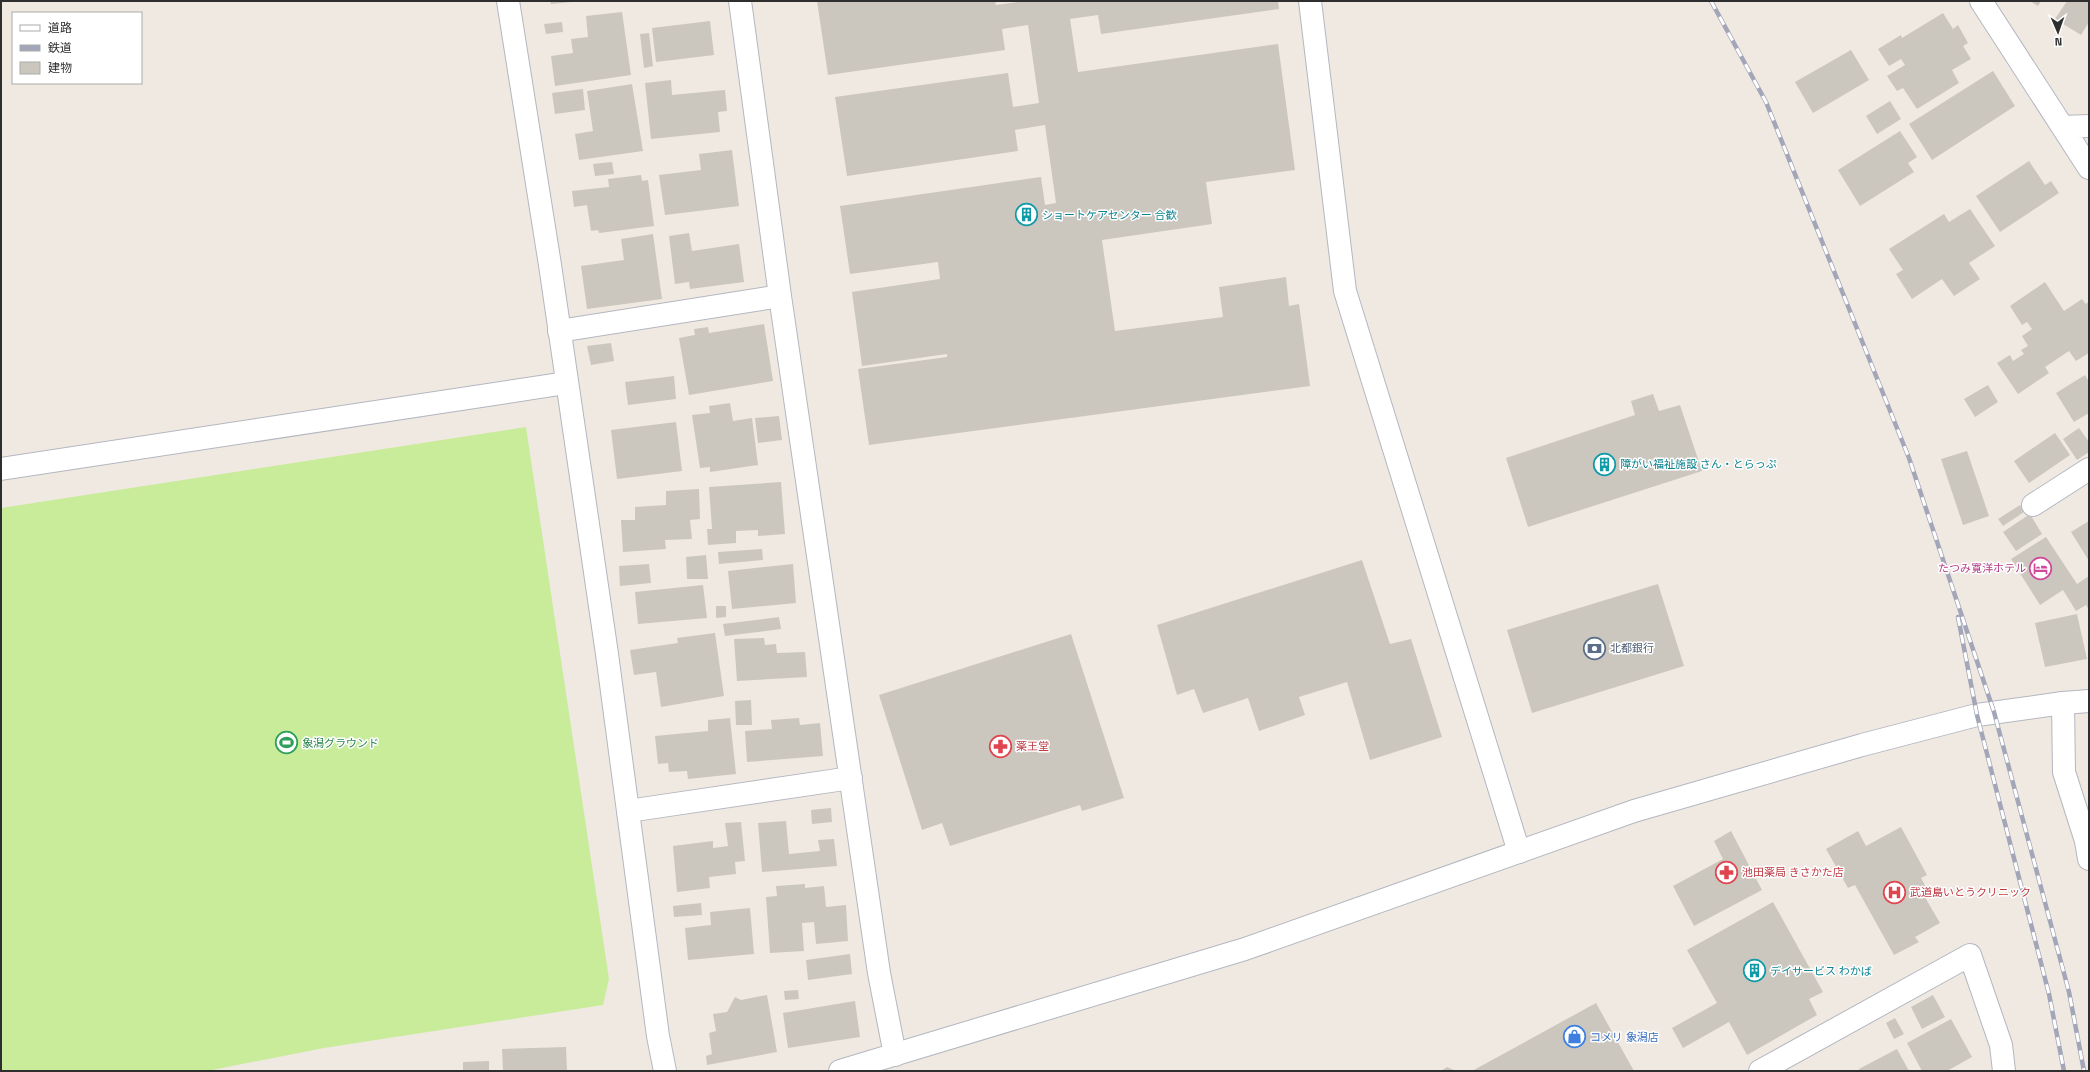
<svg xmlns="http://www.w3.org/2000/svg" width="2090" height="1072" viewBox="0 0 2090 1072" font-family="'Space Grotesk','Noto Sans JP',sans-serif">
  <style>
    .pitch { fill: #c9ec9a }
    .building { fill: #cbc7bf }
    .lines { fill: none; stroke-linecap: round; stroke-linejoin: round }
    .minor-casing { stroke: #b4b7c1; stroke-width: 24 }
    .tertiary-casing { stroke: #b4b7c1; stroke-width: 24 }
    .minor { stroke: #fff; stroke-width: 22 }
    .tertiary { stroke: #fff; stroke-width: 22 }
    .rail-casing { stroke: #a3a6b8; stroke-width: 4.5 }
    .rail { stroke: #fff; stroke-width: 3; stroke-dasharray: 9; stroke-linecap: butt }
    .labels { text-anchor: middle; stroke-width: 3; stroke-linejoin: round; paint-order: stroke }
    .culture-label { font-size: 11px; fill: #0d838f; stroke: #fff; text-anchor: start }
    .hotel-label { font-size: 11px; fill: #b23c85; stroke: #fff; text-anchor: end }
    .service-label { font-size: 11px; fill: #4e5e75; stroke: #fff; text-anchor: start }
    .leisure-label { font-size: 11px; fill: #27864d; stroke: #fff; text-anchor: start }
    .health-label { font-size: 11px; fill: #be3a42; stroke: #fff; text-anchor: start }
    .shop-label { font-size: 11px; fill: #366cbe; stroke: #fff; text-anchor: start }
  </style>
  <rect width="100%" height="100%" fill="#efe9e1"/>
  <path class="pitch" d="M 526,427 L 609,979 L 603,1005 L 324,1048 L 207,1071 L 1,1071 L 1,508 Z"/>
  <path class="building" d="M 550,1 L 572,1 L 572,2 L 551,4 Z
    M 817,1 L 995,1 L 996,5 L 1026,1 L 1278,1 L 1279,9 L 1101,34 L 1098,15 L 1070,19 L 1078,72 L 1278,44 L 1295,170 L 1206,182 L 1212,224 L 1102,240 L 1115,331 L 1223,317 L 1219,287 L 1286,277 L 1289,306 L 1299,304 L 1310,386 L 869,445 L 858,369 L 947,357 L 947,354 L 862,366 L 852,292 L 940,279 L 938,262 L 850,274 L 840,206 L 1041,177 L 1045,205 L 1056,203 L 1045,125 L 1015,130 L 1018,151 L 847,176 L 835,97 L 1008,73 L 1013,107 L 1039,103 L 1028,25 L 1002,29 L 1005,50 L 828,75 Z
    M 2030,1 L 2041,1 L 2038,6 Z
    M 2067,1 L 2089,1 L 2089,22 L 2081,35 L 2055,19 Z
    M 622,12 L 631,75 L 555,86 L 551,56 L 573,53 L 571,39 L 588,37 L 586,16 Z
    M 1943,13 L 1953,29 L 1958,25 L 1968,43 L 1963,46 L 1971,59 L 1952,70 L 1959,83 L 1917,109 L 1903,88 L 1897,91 L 1887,76 L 1905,65 L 1901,59 L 1889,66 L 1878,49 L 1901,35 L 1902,38 Z
    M 710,21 L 714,55 L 656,62 L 652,28 Z
    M 562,22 L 563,32 L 546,34 L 544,24 Z
    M 649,33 L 653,66 L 644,68 L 640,34 Z
    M 1851,50 L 1869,80 L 1813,113 L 1795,82 Z
    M 1993,71 L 2015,106 L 1932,160 L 1909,124 Z
    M 671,80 L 672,95 L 725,90 L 727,111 L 718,112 L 720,132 L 651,139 L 645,83 Z
    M 632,84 L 643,151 L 579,160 L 575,134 L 593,131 L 587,91 Z
    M 583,89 L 585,110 L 555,114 L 552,93 Z
    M 1890,101 L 1901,119 L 1877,134 L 1866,116 Z
    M 1900,131 L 1917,157 L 1908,163 L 1914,172 L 1860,206 L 1838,170 Z
    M 732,150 L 739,206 L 665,215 L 659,175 L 701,170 L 699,154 Z
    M 2029,161 L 2045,185 L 2051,181 L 2059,193 L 2000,232 L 1976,196 Z
    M 612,162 L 614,174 L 595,176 L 593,164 Z
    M 641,175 L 642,181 L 648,180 L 654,226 L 599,233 L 598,230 L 591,231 L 587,205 L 574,207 L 572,191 L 609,187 L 608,179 Z
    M 1970,209 L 1995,246 L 1969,263 L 1980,279 L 1954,296 L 1942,279 L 1912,299 L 1896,274 L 1903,270 L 1889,249 L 1944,214 L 1949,222 Z
    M 689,233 L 692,251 L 739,244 L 744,282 L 690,289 L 689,282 L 675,284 L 669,236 Z
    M 653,234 L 662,299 L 587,309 L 581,266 L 624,260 L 621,239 Z
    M 2045,282 L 2064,311 L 2082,299 L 2086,304 L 2089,301 L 2089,353 L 2076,361 L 2069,351 L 2045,367 L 2049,373 L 2018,394 L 1997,363 L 2010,355 L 2013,361 L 2024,354 L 2021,350 L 2028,346 L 2022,336 L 2032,329 L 2027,322 L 2022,325 L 2010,306 Z
    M 764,324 L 773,381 L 689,395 L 679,338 L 695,335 L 694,329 L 708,327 L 709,333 Z
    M 611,343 L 614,361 L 591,365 L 587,346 Z
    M 2085,375 L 2089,382 L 2089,413 L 2074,422 L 2056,393 Z
    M 674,376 L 676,399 L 628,405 L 625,382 Z
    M 1988,385 L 1998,402 L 1975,417 L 1964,399 Z
    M 1653,394 L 1659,411 L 1680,405 L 1702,471 L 1528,527 L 1506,458 L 1635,415 L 1631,401 Z
    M 730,403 L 733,421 L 752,418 L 758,465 L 710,472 L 710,467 L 700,468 L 692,415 L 710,413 L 709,406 Z
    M 779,416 L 782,440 L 758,443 L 755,418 Z
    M 676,422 L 682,471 L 617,479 L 611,430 Z
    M 2079,428 L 2089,442 L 2089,452 L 2077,460 L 2063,439 Z
    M 2055,433 L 2070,455 L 2029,483 L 2014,461 Z
    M 1967,451 L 1989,516 L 1963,525 L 1941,459 Z
    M 781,482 L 785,534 L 758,536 L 758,530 L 736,531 L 736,543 L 708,545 L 707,529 L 712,529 L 709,487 Z
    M 699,489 L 700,519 L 690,520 L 692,539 L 665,540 L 666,549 L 623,552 L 621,520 L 635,520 L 635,507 L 666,505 L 666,491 Z
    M 2020,505 L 2024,512 L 2003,526 L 1998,519 Z
    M 2030,514 L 2042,534 L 2016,551 L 2003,532 Z
    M 2089,521 L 2089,561 L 2071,532 Z
    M 2046,537 L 2077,584 L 2089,576 L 2089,610 L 2086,605 L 2076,611 L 2063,590 L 2040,605 L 2011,559 Z
    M 762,549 L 763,560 L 719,564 L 718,552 Z
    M 706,555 L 708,579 L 687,579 L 686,557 Z
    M 1362,560 L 1390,644 L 1411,639 L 1442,737 L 1370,760 L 1347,682 L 1299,697 L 1305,715 L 1259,731 L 1248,698 L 1203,713 L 1194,689 L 1177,695 L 1157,625 Z
    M 649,564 L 651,583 L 620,586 L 619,566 Z
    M 793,564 L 796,603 L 732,609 L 728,571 Z
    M 1658,584 L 1684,666 L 1532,713 L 1507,630 Z
    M 703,585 L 707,618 L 638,624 L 635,592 Z
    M 716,606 L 726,606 L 726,617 L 716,618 Z
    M 2077,614 L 2087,659 L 2045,667 L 2035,623 Z
    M 779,617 L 781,629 L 725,636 L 723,624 Z
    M 715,633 L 724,696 L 661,707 L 656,672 L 634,675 L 630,650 L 678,643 L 677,638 Z
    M 1071,634 L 1124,798 L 1082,811 L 1080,805 L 950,846 L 942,823 L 922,830 L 879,695 Z
    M 764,638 L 765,645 L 776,644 L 777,653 L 805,652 L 807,677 L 737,681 L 734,639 Z
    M 751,700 L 752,725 L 736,725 L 735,701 Z
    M 730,718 L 736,774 L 688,779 L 687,771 L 669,772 L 668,763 L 658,764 L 655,736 L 708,731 L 708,720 Z
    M 799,718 L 800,725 L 820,723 L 823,756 L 747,762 L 745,731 L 772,729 L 771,720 Z
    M 831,808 L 832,822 L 812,824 L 811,810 Z
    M 786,821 L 789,854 L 820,851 L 818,840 L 834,839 L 837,866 L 762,872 L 758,823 Z
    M 741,822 L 745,861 L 735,862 L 736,874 L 709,877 L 710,888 L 677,892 L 673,846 L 713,841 L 713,848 L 728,846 L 725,823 Z
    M 1901,827 L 1927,875 L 1921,878 L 1931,896 L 1926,899 L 1940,923 L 1915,937 L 1919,942 L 1894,955 L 1855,885 L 1848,888 L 1826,849 L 1858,831 L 1866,846 Z
    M 1731,831 L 1762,890 L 1694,926 L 1673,886 L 1723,859 L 1714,841 Z
    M 805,884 L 805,888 L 824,886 L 826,907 L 846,905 L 848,941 L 816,944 L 814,922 L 802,923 L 804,951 L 770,953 L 766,897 L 777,896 L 776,886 Z
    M 1773,902 L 1823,992 L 1809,999 L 1817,1015 L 1747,1055 L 1729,1022 L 1683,1048 L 1672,1028 L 1717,1003 L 1687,950 Z
    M 701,903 L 702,915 L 674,917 L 673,906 Z
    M 750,908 L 754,954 L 688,960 L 685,928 L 711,925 L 710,912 Z
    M 850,954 L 852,974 L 808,980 L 806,960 Z
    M 798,990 L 799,999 L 785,1000 L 784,991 Z
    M 767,995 L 777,1052 L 707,1065 L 706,1056 L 712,1054 L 709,1033 L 716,1031 L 713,1014 L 727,1012 L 735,997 L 741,1000 Z
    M 1933,995 L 1945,1017 L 1922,1029 L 1911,1007 Z
    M 855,1001 L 860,1037 L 788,1048 L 783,1013 Z
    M 1596,1003 L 1634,1071 L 1472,1071 Z
    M 1895,1018 L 1904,1034 L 1894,1039 L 1886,1023 Z
    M 1951,1019 L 1972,1057 L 1947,1071 L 1922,1071 L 1907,1043 Z
    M 566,1047 L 567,1071 L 503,1071 L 502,1049 Z
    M 1897,1049 L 1909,1071 L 1860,1071 L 1859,1069 Z
    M 489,1061 L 489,1071 L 463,1071 L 463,1062 Z
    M 1447,1067 L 1456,1071 L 1441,1071 Z"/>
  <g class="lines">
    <defs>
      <path id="minor" d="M 740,1 L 780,296 L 879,973 L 895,1055
        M 1310,1 L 1345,291 L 1519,852
        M 1981,1 L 2089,168
        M 2063,127 L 2089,126
        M 559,331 L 780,296
        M 1,469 L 566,383
        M 2033,505 L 2089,469
        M 2063,703 L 2064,772 L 2086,841 L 2089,859
        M 628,811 L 851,778
        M 1760,1071 L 1970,955 L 2001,1045 L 2004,1071"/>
      <path id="tertiary" d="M 508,1 L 550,265 L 607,654 L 658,1036 L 665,1071
        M 840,1071 L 1245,949 L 1634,811 L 1862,745 L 1977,715 L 2063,703 L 2089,701"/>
    </defs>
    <use href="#minor" class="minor-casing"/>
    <use href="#tertiary" class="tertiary-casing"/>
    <use href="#minor" class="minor"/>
    <use href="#tertiary" class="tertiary"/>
    <defs>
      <path id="rail" d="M 1711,1 L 1766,102 L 1909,458 L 1994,712 L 2069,992 L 2084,1071
        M 1958,617 L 1977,715 L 2049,994 L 2064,1071"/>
    </defs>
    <use href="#rail" class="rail-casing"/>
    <use href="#rail" class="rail"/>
  </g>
  <defs>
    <symbol id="building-ring" viewBox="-11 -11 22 22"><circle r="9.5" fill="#fff" stroke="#0f9aa8" stroke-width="1.5"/><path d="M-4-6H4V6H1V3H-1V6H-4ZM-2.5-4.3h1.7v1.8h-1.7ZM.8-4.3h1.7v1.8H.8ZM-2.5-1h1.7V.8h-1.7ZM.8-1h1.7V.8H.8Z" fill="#0f9aa8"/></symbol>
    <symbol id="hotel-ring" viewBox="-11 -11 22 22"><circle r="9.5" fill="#fff" stroke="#d1479c" stroke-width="1.5"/><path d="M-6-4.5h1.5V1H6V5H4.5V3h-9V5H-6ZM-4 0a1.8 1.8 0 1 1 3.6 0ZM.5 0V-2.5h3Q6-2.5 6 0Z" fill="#d1479c"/></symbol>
    <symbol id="bank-ring" viewBox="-11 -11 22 22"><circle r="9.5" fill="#fff" stroke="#5c6f8a" stroke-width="1.5"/><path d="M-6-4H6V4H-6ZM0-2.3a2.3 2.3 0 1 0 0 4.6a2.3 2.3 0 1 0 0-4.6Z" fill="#5c6f8a"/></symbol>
    <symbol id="stadium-ring" viewBox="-11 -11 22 22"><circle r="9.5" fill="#fff" stroke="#2e9e5b" stroke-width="1.5"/><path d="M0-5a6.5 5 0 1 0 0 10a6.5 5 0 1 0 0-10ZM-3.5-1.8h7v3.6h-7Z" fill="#2e9e5b"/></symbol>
    <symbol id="pharmacy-ring" viewBox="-11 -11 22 22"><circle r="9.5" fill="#fff" stroke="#e0444e" stroke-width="1.5"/><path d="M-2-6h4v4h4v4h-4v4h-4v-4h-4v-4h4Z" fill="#e0444e"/></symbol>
    <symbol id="hospital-ring" viewBox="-11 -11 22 22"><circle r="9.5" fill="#fff" stroke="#e0444e" stroke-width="1.5"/><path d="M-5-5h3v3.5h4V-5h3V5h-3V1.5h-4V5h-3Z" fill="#e0444e"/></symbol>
    <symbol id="shop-ring" viewBox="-11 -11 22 22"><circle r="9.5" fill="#fff" stroke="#3f7fe0" stroke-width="1.5"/><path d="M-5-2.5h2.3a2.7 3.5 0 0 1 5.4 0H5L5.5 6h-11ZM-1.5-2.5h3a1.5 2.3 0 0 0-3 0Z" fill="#3f7fe0"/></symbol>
  </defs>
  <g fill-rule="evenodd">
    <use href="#building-ring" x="1014" y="202" width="25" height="25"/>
    <use href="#building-ring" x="1592" y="452" width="25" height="25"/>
    <use href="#hotel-ring" x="2028" y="556" width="25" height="25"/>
    <use href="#bank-ring" x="1582" y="636" width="25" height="25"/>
    <use href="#stadium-ring" x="274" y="730" width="25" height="25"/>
    <use href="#pharmacy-ring" x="988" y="734" width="25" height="25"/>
    <use href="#pharmacy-ring" x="1714" y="860" width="25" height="25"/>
    <use href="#hospital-ring" x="1882" y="880" width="25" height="25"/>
    <use href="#building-ring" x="1742" y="958" width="25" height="25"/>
    <use href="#shop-ring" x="1562" y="1024" width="25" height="25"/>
  </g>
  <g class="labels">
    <g class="culture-label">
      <text x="1042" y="219">ショートケアセンター 合歓</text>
      <text x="1620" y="468">障がい福祉施設 さん・とらっぷ</text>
      <text x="1770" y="975">デイサービス わかば</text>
    </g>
    <g class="hotel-label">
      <text x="2026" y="572">たつみ寛洋ホテル</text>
    </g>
    <g class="service-label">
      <text x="1610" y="652">北都銀行</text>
    </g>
    <g class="leisure-label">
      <text x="302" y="747">象潟グラウンド</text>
    </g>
    <g class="health-label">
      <text x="1016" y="750">薬王堂</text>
      <text x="1742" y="876">池田薬局 きさかた店</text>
      <text x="1910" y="896">武道島いとうクリニック</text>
    </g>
    <g class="shop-label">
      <text x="1590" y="1041">コメリ 象潟店</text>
    </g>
  </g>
  <rect width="2090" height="1072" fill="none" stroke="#2e2e2e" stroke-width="4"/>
  <rect x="12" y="12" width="130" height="72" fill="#ffffff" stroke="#ababab"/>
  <rect x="20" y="25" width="20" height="6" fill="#ffffff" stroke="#ababab"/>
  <text x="48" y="32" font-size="12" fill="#2e2e2e">道路</text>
  <rect x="20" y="45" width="20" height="6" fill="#a3a6b8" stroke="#ababab"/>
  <text x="48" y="52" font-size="12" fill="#2e2e2e">鉄道</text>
  <rect x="20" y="62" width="20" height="12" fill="#cbc7bf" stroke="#ababab"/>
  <text x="48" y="72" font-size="12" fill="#2e2e2e">建物</text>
  <g transform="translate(2058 32) rotate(178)" stroke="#ffffff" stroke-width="3" paint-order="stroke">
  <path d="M0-3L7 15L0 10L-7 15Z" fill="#2e2e2e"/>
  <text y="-6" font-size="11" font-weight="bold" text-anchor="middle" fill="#2e2e2e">N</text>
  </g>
</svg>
